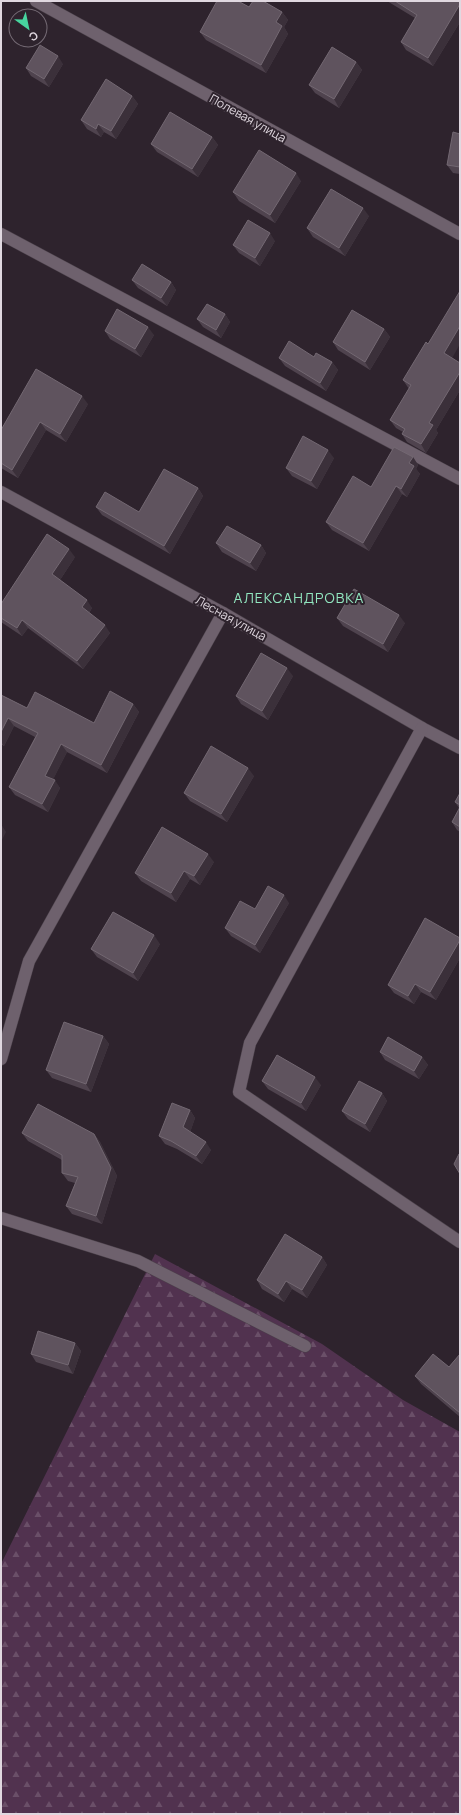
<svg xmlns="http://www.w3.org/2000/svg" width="461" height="1815" font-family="Manrope,sans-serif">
<defs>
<pattern id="forest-firs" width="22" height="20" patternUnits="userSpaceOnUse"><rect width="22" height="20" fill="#51324f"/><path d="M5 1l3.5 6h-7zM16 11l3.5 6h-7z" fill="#6a4f68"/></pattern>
</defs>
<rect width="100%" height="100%" fill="#2e232d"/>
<!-- forest -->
<polygon fill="url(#forest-firs)" points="155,1254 322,1344 403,1400 460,1432 460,1814 1,1814 1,1564"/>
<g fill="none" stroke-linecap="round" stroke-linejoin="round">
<!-- lane casing -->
<g stroke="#4b414a" stroke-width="13">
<polyline id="lane" points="1,1218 138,1261 305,1346"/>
</g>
<!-- street casing -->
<g stroke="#4b414a" stroke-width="13">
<g id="street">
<polyline points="36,1 460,234"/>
<polyline points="1,234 460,479"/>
<polyline points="1,492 223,613 422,728 460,748"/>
<polyline points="422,728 250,1043 239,1092 460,1242"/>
<polyline points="1,1059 29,961 223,613"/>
</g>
</g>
<!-- lane -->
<use href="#lane" stroke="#6e616d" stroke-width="12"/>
<!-- street -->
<use href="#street" stroke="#6e616d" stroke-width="12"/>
</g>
<!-- wall -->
<g fill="#4f434e">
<polygon points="387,1 460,1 460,22 433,66 406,50 401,42 415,18"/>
<polygon points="249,7 282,12 288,20 284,27 288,34 266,73 206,40 200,32"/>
<polygon points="356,62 362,70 339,108 315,93 309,85"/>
<polygon points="63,64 49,87 31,76 26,68"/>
<polygon points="132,96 138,104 116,139 104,132 101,137 87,129 81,120"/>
<polygon points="460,134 460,174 453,173 447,165"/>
<polygon points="212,137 218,145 198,177 157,152 151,144"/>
<polygon points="301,181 275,223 239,201 233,192"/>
<polygon points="369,216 345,256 313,237 307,228"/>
<polygon points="275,241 260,266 239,253 233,245"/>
<polygon points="132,280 171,282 176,290 167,306 138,288"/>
<polygon points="225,314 230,322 221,338 203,327 197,319"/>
<polygon points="384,329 390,337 370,370 338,350 333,342"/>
<polygon points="105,331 154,335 141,357 110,339"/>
<polygon points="314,357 332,362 338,370 326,391 285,366 279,358"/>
<polygon points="452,358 460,363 460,390 436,430 438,433 426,453 407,442 402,434 403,432 396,428 390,420 409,389 403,380"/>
<polygon points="88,404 66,442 46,430 18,478 1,468 1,430"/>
<polygon points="413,457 418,465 416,469 420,474 407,497 402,494 369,551 332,530 326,522 371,487"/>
<polygon points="334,458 317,489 292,476 286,468"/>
<polygon points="198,488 203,496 170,554 102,515 96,507 139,512"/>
<polygon points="216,543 261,545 266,553 256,571 222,552"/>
<polygon points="75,557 60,580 92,608 89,613 110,633 83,669 28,628 22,636 1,622 1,604"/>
<polygon points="337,618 405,623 388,652 343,626"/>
<polygon points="293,676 268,720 241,704 236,696"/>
<polygon points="1,695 27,708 94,723 133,704 139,712 107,773 67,752 53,779 60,788 48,812 15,795 9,787 35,737 14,726 4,746 1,744"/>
<polygon points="254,776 227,822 190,801 184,793"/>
<polygon points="460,793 460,832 457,830 452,822 459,808 455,802"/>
<polygon points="214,862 200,885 190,879 176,902 141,881 135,873"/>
<polygon points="289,903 260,953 231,936 225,928 255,909"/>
<polygon points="460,938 460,958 436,1000 421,992 414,1004 394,993 388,985"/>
<polygon points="160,944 138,981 97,957 91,949"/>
<polygon points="103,1036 109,1044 91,1092 52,1078 46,1070"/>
<polygon points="380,1052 422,1057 428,1065 419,1079 385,1060"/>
<polygon points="262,1081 321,1085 306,1111 268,1089"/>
<polygon points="382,1093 387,1101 370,1132 348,1119 342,1111"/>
<polygon points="190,1110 195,1118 190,1132 211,1150 202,1164 177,1149 165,1144 159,1136"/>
<polygon points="22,1133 94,1134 100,1142 117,1176 102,1224 72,1214 66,1206 75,1183 68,1181 62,1173 62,1160 28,1141"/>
<polygon points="322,1257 327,1265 307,1298 292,1289 284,1302 262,1289 257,1280"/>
<polygon points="75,1343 81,1351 73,1374 36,1362 31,1354"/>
<polygon points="460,1354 460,1417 421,1384 415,1376 449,1367"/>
</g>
<!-- shaded-wall -->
<g fill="#3b303a">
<polygon points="460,4 460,22 433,66 428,58"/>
<polygon points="282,12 288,20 284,27 288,34 266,73 261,65 276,22"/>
<polygon points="58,56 63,64 49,87 44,79"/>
<polygon points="356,62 362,70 339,108 334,99"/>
<polygon points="132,96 138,104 116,139 111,131"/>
<polygon points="98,124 104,132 101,137 96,129"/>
<polygon points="212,137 218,145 198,177 192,169"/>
<polygon points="296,173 301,181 275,223 270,215"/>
<polygon points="363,208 369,216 345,256 339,248"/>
<polygon points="270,233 275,241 260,266 255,258"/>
<polygon points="171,282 176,290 167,306 161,298"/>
<polygon points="225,314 230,322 221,338 216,330"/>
<polygon points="460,326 460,344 450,362 444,353"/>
<polygon points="148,327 154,335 141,357 135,349"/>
<polygon points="384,329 390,337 370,370 365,362"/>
<polygon points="332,362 338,370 326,391 320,383"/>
<polygon points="460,372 460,390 436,430 438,433 426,453 421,444 429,423"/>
<polygon points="82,396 88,404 66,442 60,434"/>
<polygon points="40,422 46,430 18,478 12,470"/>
<polygon points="328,450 334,458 317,489 311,481"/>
<polygon points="413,457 418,465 416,469 420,474 407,497 401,489 409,463"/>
<polygon points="396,486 402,494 369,551 363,543"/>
<polygon points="198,488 203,496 170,554 164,546"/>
<polygon points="261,545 266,553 256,571 250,563"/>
<polygon points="69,549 75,557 58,583 52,574"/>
<polygon points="87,600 92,608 87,615 82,607"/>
<polygon points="399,615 405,623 388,652 383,644"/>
<polygon points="22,620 28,628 22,636 17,628"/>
<polygon points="105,625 110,633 83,669 77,661"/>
<polygon points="287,668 293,676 268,720 262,711"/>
<polygon points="133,704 139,712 107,773 101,765"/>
<polygon points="8,718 14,726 4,746 1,742 1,732"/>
<polygon points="61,744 67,752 51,784 45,776"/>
<polygon points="248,768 254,776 227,822 221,814"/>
<polygon points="55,780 60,788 48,812 42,804"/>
<polygon points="1,824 6,832 1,842"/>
<polygon points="208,854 214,862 200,885 194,876"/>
<polygon points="184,871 190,879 176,902 171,893"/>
<polygon points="284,895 289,903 260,953 255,945"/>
<polygon points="154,935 160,944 138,981 133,973"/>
<polygon points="460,940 460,958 436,1000 430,992"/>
<polygon points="415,984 421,992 414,1004 408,996"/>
<polygon points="103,1036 109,1044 91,1092 86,1084"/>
<polygon points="422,1057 428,1065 419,1079 414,1071"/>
<polygon points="315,1077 321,1085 306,1111 301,1103"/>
<polygon points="382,1093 387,1101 370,1132 365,1124"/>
<polygon points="190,1110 195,1118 189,1136 183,1127"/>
<polygon points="94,1134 100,1142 117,1176 102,1224 96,1216"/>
<polygon points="206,1142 211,1150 202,1164 196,1156"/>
<polygon points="322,1257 327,1265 307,1298 302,1290"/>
<polygon points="286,1281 292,1289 284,1302 278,1294"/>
<polygon points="75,1343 81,1351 73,1374 68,1365"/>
</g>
<!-- building -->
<g fill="#5f535e" stroke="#736872">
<polygon points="217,1 238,1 249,7 253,1 263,1 282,12 276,22 282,26 261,65 200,32"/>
<polygon points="395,1 460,1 460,4 428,58 401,42 417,15"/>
<polygon points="40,45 58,56 44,79 26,68"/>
<polygon points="332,47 356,62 334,99 309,85"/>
<polygon points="106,79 132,96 111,131 98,124 96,129 81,120"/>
<polygon points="170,112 212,137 192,169 151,144"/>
<polygon points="453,132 460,134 460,167 447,165"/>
<polygon points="259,150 296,173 270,215 233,192"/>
<polygon points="331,189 363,208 339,248 307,228"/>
<polygon points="248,220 270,233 255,258 233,245"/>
<polygon points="142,264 171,282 161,298 132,280"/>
<polygon points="460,291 460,326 444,353 460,363 460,372 429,423 433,425 421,444 402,434 405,429 390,420 411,385 403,380 426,342 428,344"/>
<polygon points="207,304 225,314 216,330 197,319"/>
<polygon points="117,309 148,327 135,349 105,331"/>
<polygon points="352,310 384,329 365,362 333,342"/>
<polygon points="289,341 314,357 316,353 332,362 320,383 279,358"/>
<polygon points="36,369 82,396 60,434 40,422 12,470 1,463 1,430"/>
<polygon points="303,436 328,450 311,481 286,468"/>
<polygon points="394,447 413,457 409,463 414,466 401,489 396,486 363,543 326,522 353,476 371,487"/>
<polygon points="164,469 198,488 164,546 96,507 105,492 139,512"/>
<polygon points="227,526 261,545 250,563 216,543"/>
<polygon points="47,534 69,549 52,574 87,600 82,607 105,625 77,661 22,620 17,628 1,618 1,604"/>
<polygon points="354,589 399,615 383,644 337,618"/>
<polygon points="261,653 287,668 262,711 236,696"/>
<polygon points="110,691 133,704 101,765 61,744 45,776 55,780 42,804 9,787 38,733 8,718 1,732 1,695 27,708 35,692 94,723"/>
<polygon points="211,746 248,768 221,814 184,793"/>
<polygon points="460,793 460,805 455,802"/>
<polygon points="460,807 460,827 452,822"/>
<polygon points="162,827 208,854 194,876 184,871 171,893 135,873"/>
<polygon points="268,886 284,895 255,945 225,928 240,901 255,909"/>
<polygon points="113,912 154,935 133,973 91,949"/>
<polygon points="425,918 460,938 460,940 430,992 415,984 408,996 388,985"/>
<polygon points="64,1022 103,1036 86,1084 46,1070"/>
<polygon points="388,1037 422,1057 414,1071 380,1052"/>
<polygon points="277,1055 315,1077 301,1103 262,1081"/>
<polygon points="359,1081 382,1093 365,1124 342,1111"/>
<polygon points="172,1103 190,1110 183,1127 206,1142 196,1156 171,1141 159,1136"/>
<polygon points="38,1104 94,1134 111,1168 96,1216 66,1206 78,1177 62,1173 62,1155 22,1133"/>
<polygon points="460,1153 460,1174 454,1164 459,1154"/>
<polygon points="285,1234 322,1257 302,1290 286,1281 278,1294 257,1280"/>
<polygon points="38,1331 75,1343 68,1365 31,1354"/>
<polygon points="433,1354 449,1367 460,1354 460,1413 415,1376"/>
</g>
<g text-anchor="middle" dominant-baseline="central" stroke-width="4" stroke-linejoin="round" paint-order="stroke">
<!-- street labels -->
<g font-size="12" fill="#e0d8e0" stroke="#2e232d">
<text transform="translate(248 118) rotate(29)">Полевая улица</text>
<text transform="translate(231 618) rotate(29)">Лесная улица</text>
</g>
<!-- quarter labels -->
<g font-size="14" letter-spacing="1" fill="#92e7c0" stroke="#2e232d">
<text x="299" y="597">АЛЕКСАНДРОВКА</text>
</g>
</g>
<!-- border -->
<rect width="461" height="1815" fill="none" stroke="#e0d8e0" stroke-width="4"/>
<!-- north arrow -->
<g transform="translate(28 28) rotate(147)"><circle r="19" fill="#2e232d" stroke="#756b75"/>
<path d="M0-3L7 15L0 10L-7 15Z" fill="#47d49e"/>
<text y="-6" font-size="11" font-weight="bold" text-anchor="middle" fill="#e0d8e0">С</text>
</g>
</svg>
